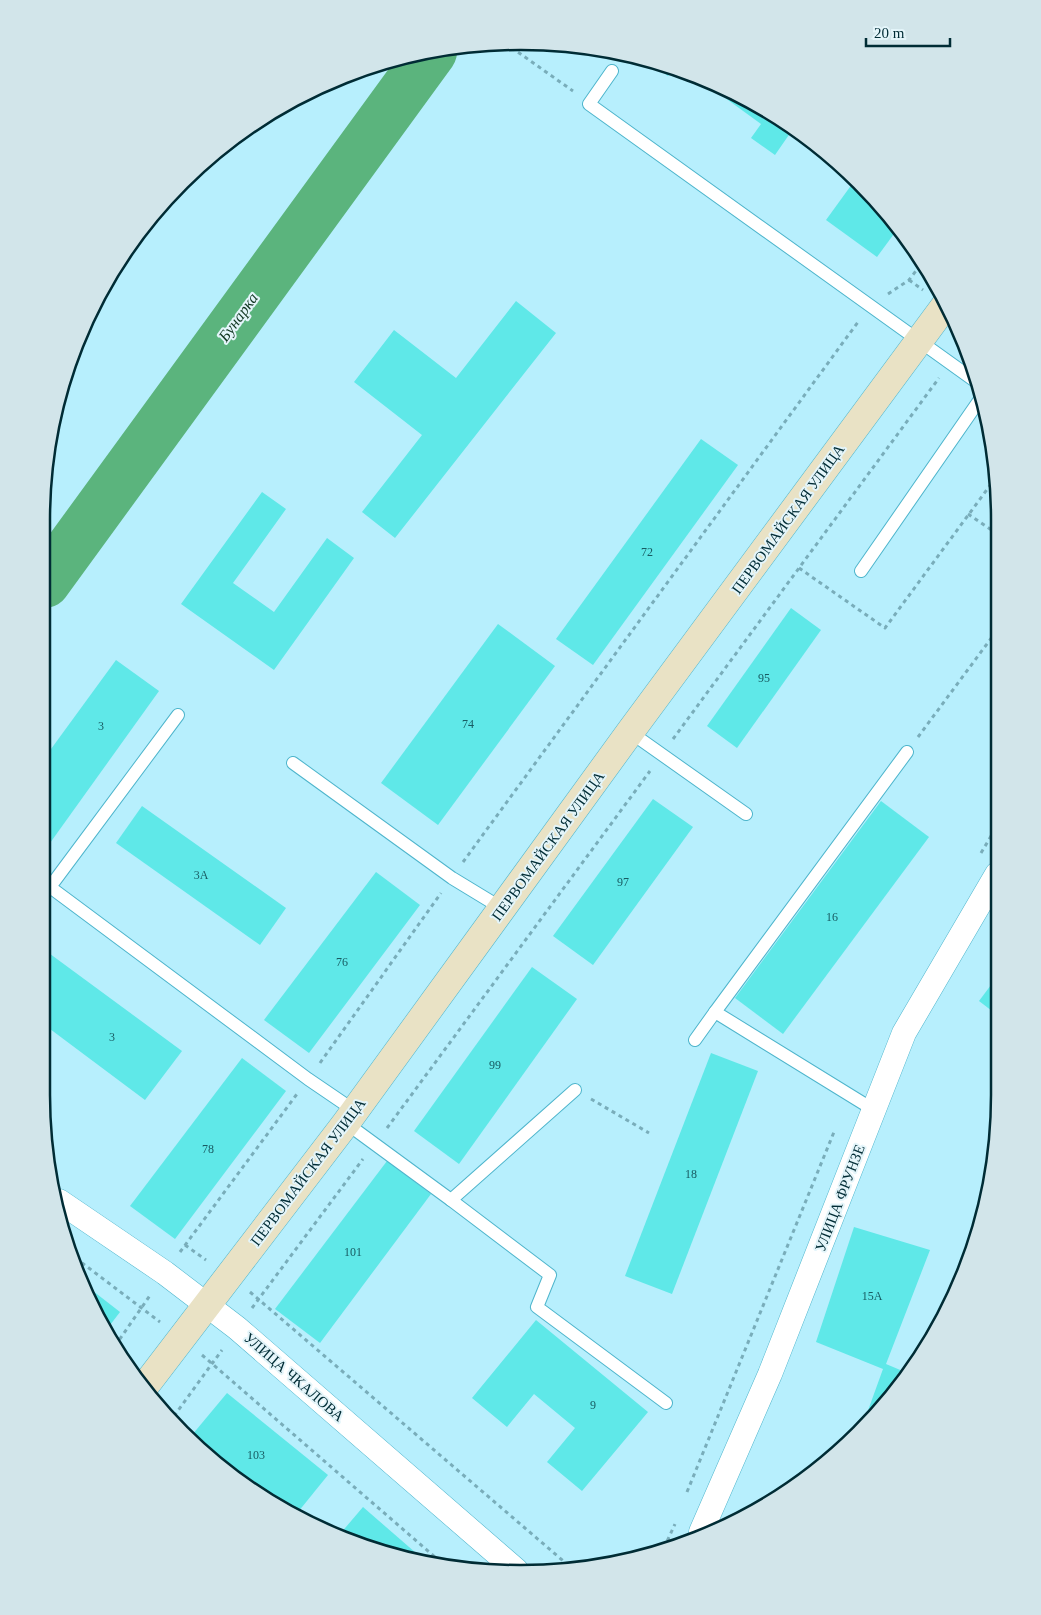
<svg xmlns="http://www.w3.org/2000/svg" width="1041" height="1615" font-family="'Times New Roman',serif">
<rect width="100%" height="100%" fill="#b7effd"/>
<g fill="none" stroke-linecap="round" stroke-linejoin="round">
<!-- river -->
<polyline stroke="#5bb47d" stroke-width="50" points="45,583 432,52"/>
</g>
<!-- building -->
<g fill="#5fe8e8">
<polygon points="646,60 674,67 675,67 668,76"/>
<polygon points="695,76 760,105 793,129 775,155 751,138 761,124"/>
<polygon points="855,180 899,227 877,257 826,220"/>
<polygon points="516,301 556,333 395,538 362,512 422,435 354,382 394,330 456,378"/>
<polygon points="701,439 738,465 593,665 556,639"/>
<polygon points="262,492 286,509 233,583 274,612 327,538 354,558 274,670 181,604"/>
<polygon points="791,608 821,630 737,748 707,726"/>
<polygon points="498,624 555,666 438,825 381,783"/>
<polygon points="116,660 159,691 45,850 43,848 43,760"/>
<polygon points="653,799 693,827 593,965 553,936"/>
<polygon points="881,801 929,837 783,1034 735,998"/>
<polygon points="142,806 286,908 260,945 116,843"/>
<polygon points="376,872 420,905 309,1053 264,1020"/>
<polygon points="42,948 182,1051 145,1100 42,1023"/>
<polygon points="532,967 577,999 459,1164 414,1131"/>
<polygon points="997,977 996,1014 979,1001"/>
<polygon points="711,1053 758,1071 672,1294 625,1276"/>
<polygon points="242,1058 286,1091 175,1239 130,1206"/>
<polygon points="387,1161 431,1194 320,1343 275,1309"/>
<polygon points="854,1227 930,1250 886,1364 905,1372 881,1410 862,1427 883,1369 816,1342"/>
<polygon points="84,1284 120,1312 107,1329"/>
<polygon points="536,1320 648,1412 582,1491 547,1462 575,1428 534,1394 507,1427 472,1398"/>
<polygon points="227,1393 328,1475 298,1512 229,1475 192,1435"/>
<polygon points="363,1507 424,1560 366,1548 340,1534"/>
</g>
<g fill="none" stroke-linecap="round" stroke-linejoin="round">
<!-- service casing -->
<g stroke="#4eb5cc" stroke-width="14">
<g id="service">
<polyline points="612,71 589,104 978,383"/>
<polyline points="861,571 983,395"/>
<polyline points="178,715 50,887 308,1079 355,1111"/>
<polyline points="630,732 746,814"/>
<polyline points="293,763 452,878 503,909"/>
<polyline points="695,1040 715,1012"/>
<polyline points="874,1110 715,1012 907,752"/>
<polyline points="346,1123 451,1200 575,1090"/>
<polyline points="451,1200 550,1275 537,1307 666,1403"/>
</g>
</g>
<!-- minor casing -->
<g stroke="#4eb5cc" stroke-width="25">
<g id="minor">
<polyline points="59,1201 165,1273 237,1328 516,1570"/>
<polyline points="701,1532 770,1374 904,1033 997,874"/>
</g>
</g>
<!-- secondary casing -->
<g stroke="#4eb5cc" stroke-width="29">
<polyline id="secondary" points="145,1386 346,1123 630,732 947,303"/>
</g>
<!-- path -->
<g stroke="#79adba" stroke-width="3" stroke-dasharray="4 4" stroke-linecap="butt">
<polyline points="505,43 573,91"/>
<polyline points="909,280 923,290"/>
<polyline points="888,294 909,280 922,263"/>
<polyline points="968,514 999,535"/>
<polyline points="799,568 885,628 997,476"/>
<polyline points="918,737 998,629"/>
<polyline points="673,739 939,378"/>
<polyline points="981,853 997,826"/>
<polyline points="463,862 858,322"/>
<polyline points="320,1063 441,893"/>
<polyline points="591,1099 649,1133"/>
<polyline points="387,1128 650,771"/>
<polyline points="185,1245 206,1260"/>
<polyline points="180,1252 297,1094"/>
<polyline points="69,1253 160,1322"/>
<polyline points="250,1292 568,1565"/>
<polyline points="252,1308 363,1159"/>
<polyline points="115,1346 151,1294"/>
<polyline points="202,1355 443,1564"/>
<polyline points="174,1416 222,1350"/>
<polyline points="687,1492 834,1132"/>
<polyline points="664,1548 675,1524"/>
</g>
<!-- service -->
<use href="#service" stroke="#fff" stroke-width="12"/>
<!-- minor -->
<use href="#minor" stroke="#fff" stroke-width="24"/>
<!-- secondary -->
<use href="#secondary" stroke="#e9e2c5" stroke-width="28"/>
</g>
<g text-anchor="middle" dominant-baseline="central" stroke-width="4" stroke-linejoin="round" paint-order="stroke">
<!-- number labels -->
<g font-size="12" fill="#185b62">
<text x="647" y="552">72</text>
<text x="764" y="678">95</text>
<text x="468" y="724">74</text>
<text x="101" y="726">3</text>
<text x="201" y="875">3А</text>
<text x="623" y="882">97</text>
<text x="832" y="917">16</text>
<text x="342" y="962">76</text>
<text x="112" y="1037">3</text>
<text x="495" y="1065">99</text>
<text x="208" y="1149">78</text>
<text x="691" y="1174">18</text>
<text x="353" y="1252">101</text>
<text x="872" y="1296">15А</text>
<text x="593" y="1405">9</text>
<text x="256" y="1455">103</text>
</g>
<!-- street labels -->
<g font-size="15" fill="#002c35" stroke="#e4f5fa">
<text transform="translate(788 519) rotate(-54)">ПЕРВОМАЙСКАЯ УЛИЦА</text>
<text transform="translate(548 846) rotate(-54)">ПЕРВОМАЙСКАЯ УЛИЦА</text>
<text transform="translate(308 1172) rotate(-53)">ПЕРВОМАЙСКАЯ УЛИЦА</text>
<text transform="translate(840 1198) rotate(-69)">УЛИЦА ФРУНЗЕ</text>
<text transform="translate(294 1377) rotate(41)">УЛИЦА ЧКАЛОВА</text>
</g>
<!-- water labels -->
<g font-size="16" font-style="italic" fill="#103620" stroke="#e4f5fa">
<text transform="translate(238 317) rotate(-54)">Бунарка</text>
</g>
</g>
<!-- crop -->
<path d="M0 0H1041V1615H0ZM520 50H521A470 470 0 0 1 991 520V1095A470 470 0 0 1 521 1565H520A470 470 0 0 1 50 1095V520A470 470 0 0 1 520 50Z" fill="#d2e5ea" fill-rule="evenodd"/>
<path fill="none" stroke="#002c35" stroke-width="2.5" d="M520 50H521A470 470 0 0 1 991 520V1095A470 470 0 0 1 521 1565H520A470 470 0 0 1 50 1095V520A470 470 0 0 1 520 50Z"/>
<!-- scale -->
<path d="M866 38v8h84v-8" fill="none" stroke="#002c35" stroke-width="2.5"/>
<text x="874" y="38" font-size="15" fill="#002c35" stroke="#e4f5fa" stroke-width="4" paint-order="stroke">20 m</text>
</svg>
